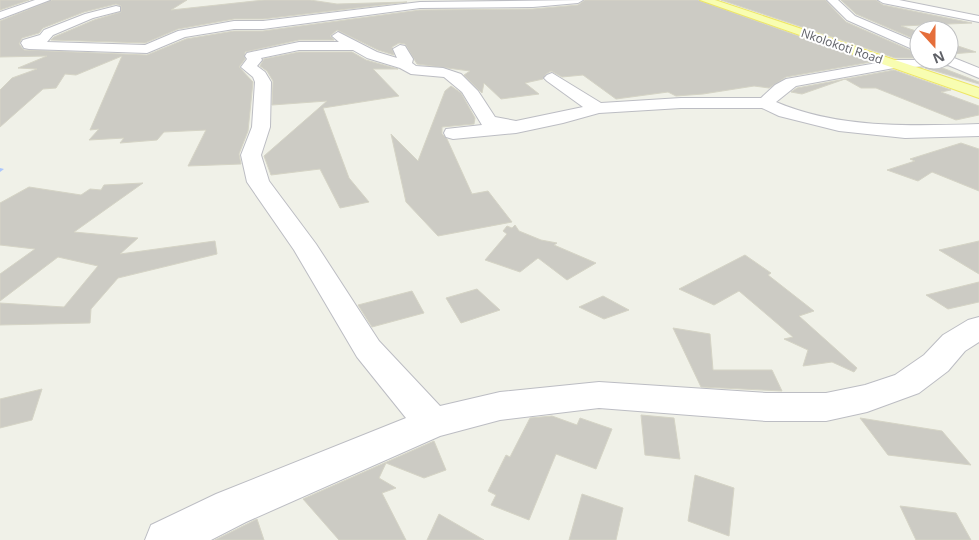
<svg xmlns="http://www.w3.org/2000/svg" width="979" height="540" font-family="'Open Sans',sans-serif">
<rect width="100%" height="100%" fill="#f0f1e8"/>
<g fill="none" stroke-linecap="round" stroke-linejoin="round">
<!-- stream -->
<polygon fill="#acc7fc" fill-rule="evenodd" points="0,168 4,169 0,172"/>
</g>
<!-- building -->
<g fill="#cccbc4" stroke="#d5d4c6">
<polygon points="0,0 29,0 0,10"/>
<polygon points="52,0 187,0 171,10 264,0 310,0 337,4 407,2 263,19 234,19 178,29 145,43 51,40 54,37 94,20 121,12 121,6 116,4 84,12 43,28 39,33 22,38 19,44 24,50 147,55 186,39 234,31 263,31 420,10 533,9 578,5 585,0 698,0 871,62 786,77 769,88 754,86 703,94 676,96 668,92 616,99 583,75 562,77 551,71 546,74 543,79 525,83 539,94 501,99 484,83 482,93 464,75 470,71 417,64 405,44 399,43 392,47 394,55 378,50 337,30 330,36 334,40 299,40 245,52 245,59 239,67 253,82 248,131 239,154 241,164 188,166 206,130 164,132 157,140 120,143 124,138 89,140 99,129 90,130 122,56 76,75 65,74 56,88 43,89 0,127 0,90 12,78 37,69 18,68 47,56 0,57 0,21"/>
<polygon points="721,0 825,0 846,22 919,54 919,58 895,58"/>
<polygon points="841,0 876,0 883,5 972,23 901,26 919,32 919,41 856,14"/>
<polygon points="949,43 976,52 951,54 956,57 949,54"/>
<polygon points="299,52 352,52 366,60 398,69 373,69 399,96 323,108 349,178 369,202 340,208 320,169 271,175 264,156 327,101 272,105 273,81 267,71 260,66 264,59"/>
<polygon points="940,67 979,82 979,84 925,68"/>
<polygon points="894,70 951,90 941,92 979,106 979,115 956,120 876,88 861,88 845,79 802,94 791,92 797,88"/>
<polygon points="451,86 461,93 475,118 474,124 442,127 442,134 447,139 472,194 488,191 512,222 438,236 406,202 391,134 418,161 445,91"/>
<polygon points="961,143 979,149 979,191 932,172 918,181 887,170 915,161 910,159"/>
<polygon points="143,183 74,232 138,238 120,254 215,241 217,254 118,278 91,309 90,323 0,325 0,303 64,307 98,266 58,257 0,301 0,274 35,249 0,245 0,203 29,187 81,195 90,189 101,190 104,185"/>
<polygon points="515,225 519,231 541,240 557,243 554,245 596,263 567,280 538,258 520,272 485,260 507,234 503,231 507,226 512,228"/>
<polygon points="979,241 979,274 939,250"/>
<polygon points="745,255 771,273 768,275 814,311 799,316 857,368 854,372 832,362 803,366 808,350 784,339 793,337 739,291 714,305 679,289"/>
<polygon points="979,282 979,302 948,309 926,295"/>
<polygon points="477,289 500,310 461,323 446,298"/>
<polygon points="412,291 424,313 372,327 358,305"/>
<polygon points="603,296 629,310 604,319 579,307"/>
<polygon points="673,328 710,334 713,370 772,370 782,391 701,387"/>
<polygon points="42,389 32,420 0,428 0,399"/>
<polygon points="641,415 674,418 680,459 645,455"/>
<polygon points="552,416 577,425 580,418 612,429 596,469 556,454 529,520 491,505 496,495 488,491 506,455 510,457 530,418"/>
<polygon points="860,418 942,431 971,465 888,455"/>
<polygon points="434,441 446,470 424,478 386,463 379,478 396,488 382,493 406,540 339,540 303,499"/>
<polygon points="695,475 734,488 729,536 688,521"/>
<polygon points="582,494 623,508 616,540 569,540"/>
<polygon points="900,506 956,513 971,540 916,540"/>
<polygon points="439,514 484,540 427,540"/>
<polygon points="257,519 264,540 215,540"/>
</g>
<g fill="none" stroke-linecap="round" stroke-linejoin="round">
<!-- minor casing -->
<g stroke="#bcbdc3" stroke-width="2">
<g id="minor">
<polygon points="35,0 50,0 0,19 0,12"/>
<polygon points="583,0 578,3 533,7 420,8 263,29 234,29 185,37 147,53 29,49 24,48 21,43 23,40 40,35 44,30 85,14 116,6 120,7 120,11 93,18 53,35 47,42 145,45 178,31 234,21 263,21 420,2"/>
<polygon points="827,0 838,0 855,16 919,43 919,52 847,20"/>
<polygon points="878,0 899,0 979,16 979,22 883,3"/>
<path d="M338,32L377,52L397,58L393,49L400,45L405,46L413,59L412,63L416,66L443,68L461,74L478,91L495,117L516,121L583,107L547,81L544,78L547,75L552,73L601,103L681,98H761L775,85L786,79L894,60H949V56L979,68V78L948,65L894,68L796,86L776,102C839,129 912,126 979,124V136L905,138L839,131L779,116L762,108H681L599,113L563,123L516,133L453,139L446,137L444,133L446,129L482,125L462,92L444,77L411,74L400,68L367,58L353,50H299L261,58L262,60L257,66L265,72L271,82L270,127L261,155L269,181L316,244L379,341L440,406L500,392L599,382L766,393H826L865,385L895,375L924,355L943,335L968,320L979,317V342L965,351L948,371L919,393L867,412L826,421H766L599,408L500,420L440,436L246,522L211,540H145L151,525L216,494L406,418L357,357L294,250L247,182L241,155L252,127L255,82L253,77L241,67L247,59L245,56L247,53L299,42H339L332,36Z"/>
</g>
</g>
<!-- major casing -->
<g stroke="#eee664" stroke-width="2">
<polygon id="major" points="700,0 715,0 979,88 979,98"/>
</g>
<!-- minor -->
<use href="#minor" fill="#fff" fill-rule="evenodd"/>
<!-- major -->
<use href="#major" fill="#f8fdb1" fill-rule="evenodd"/>
</g>
<g text-anchor="middle" dominant-baseline="central" stroke-width="4" stroke-linejoin="round" paint-order="stroke">
<!-- far-street labels -->
<g font-size="12" fill="#5f6167" stroke="#fff">
<text transform="translate(842 46) rotate(19)">Nkolokoti Road</text>
</g>
</g>
<!-- north arrow -->
<g transform="translate(934 45) rotate(159)"><circle r="24" fill="#ffffff" stroke="#bfc0c2"/>
<path d="M0-4L9 19L0 12L-9 19Z" fill="#e56e3a"/>
<text y="-8" font-size="14" font-weight="bold" text-anchor="middle" fill="#5f6167">N</text>
</g>
</svg>
